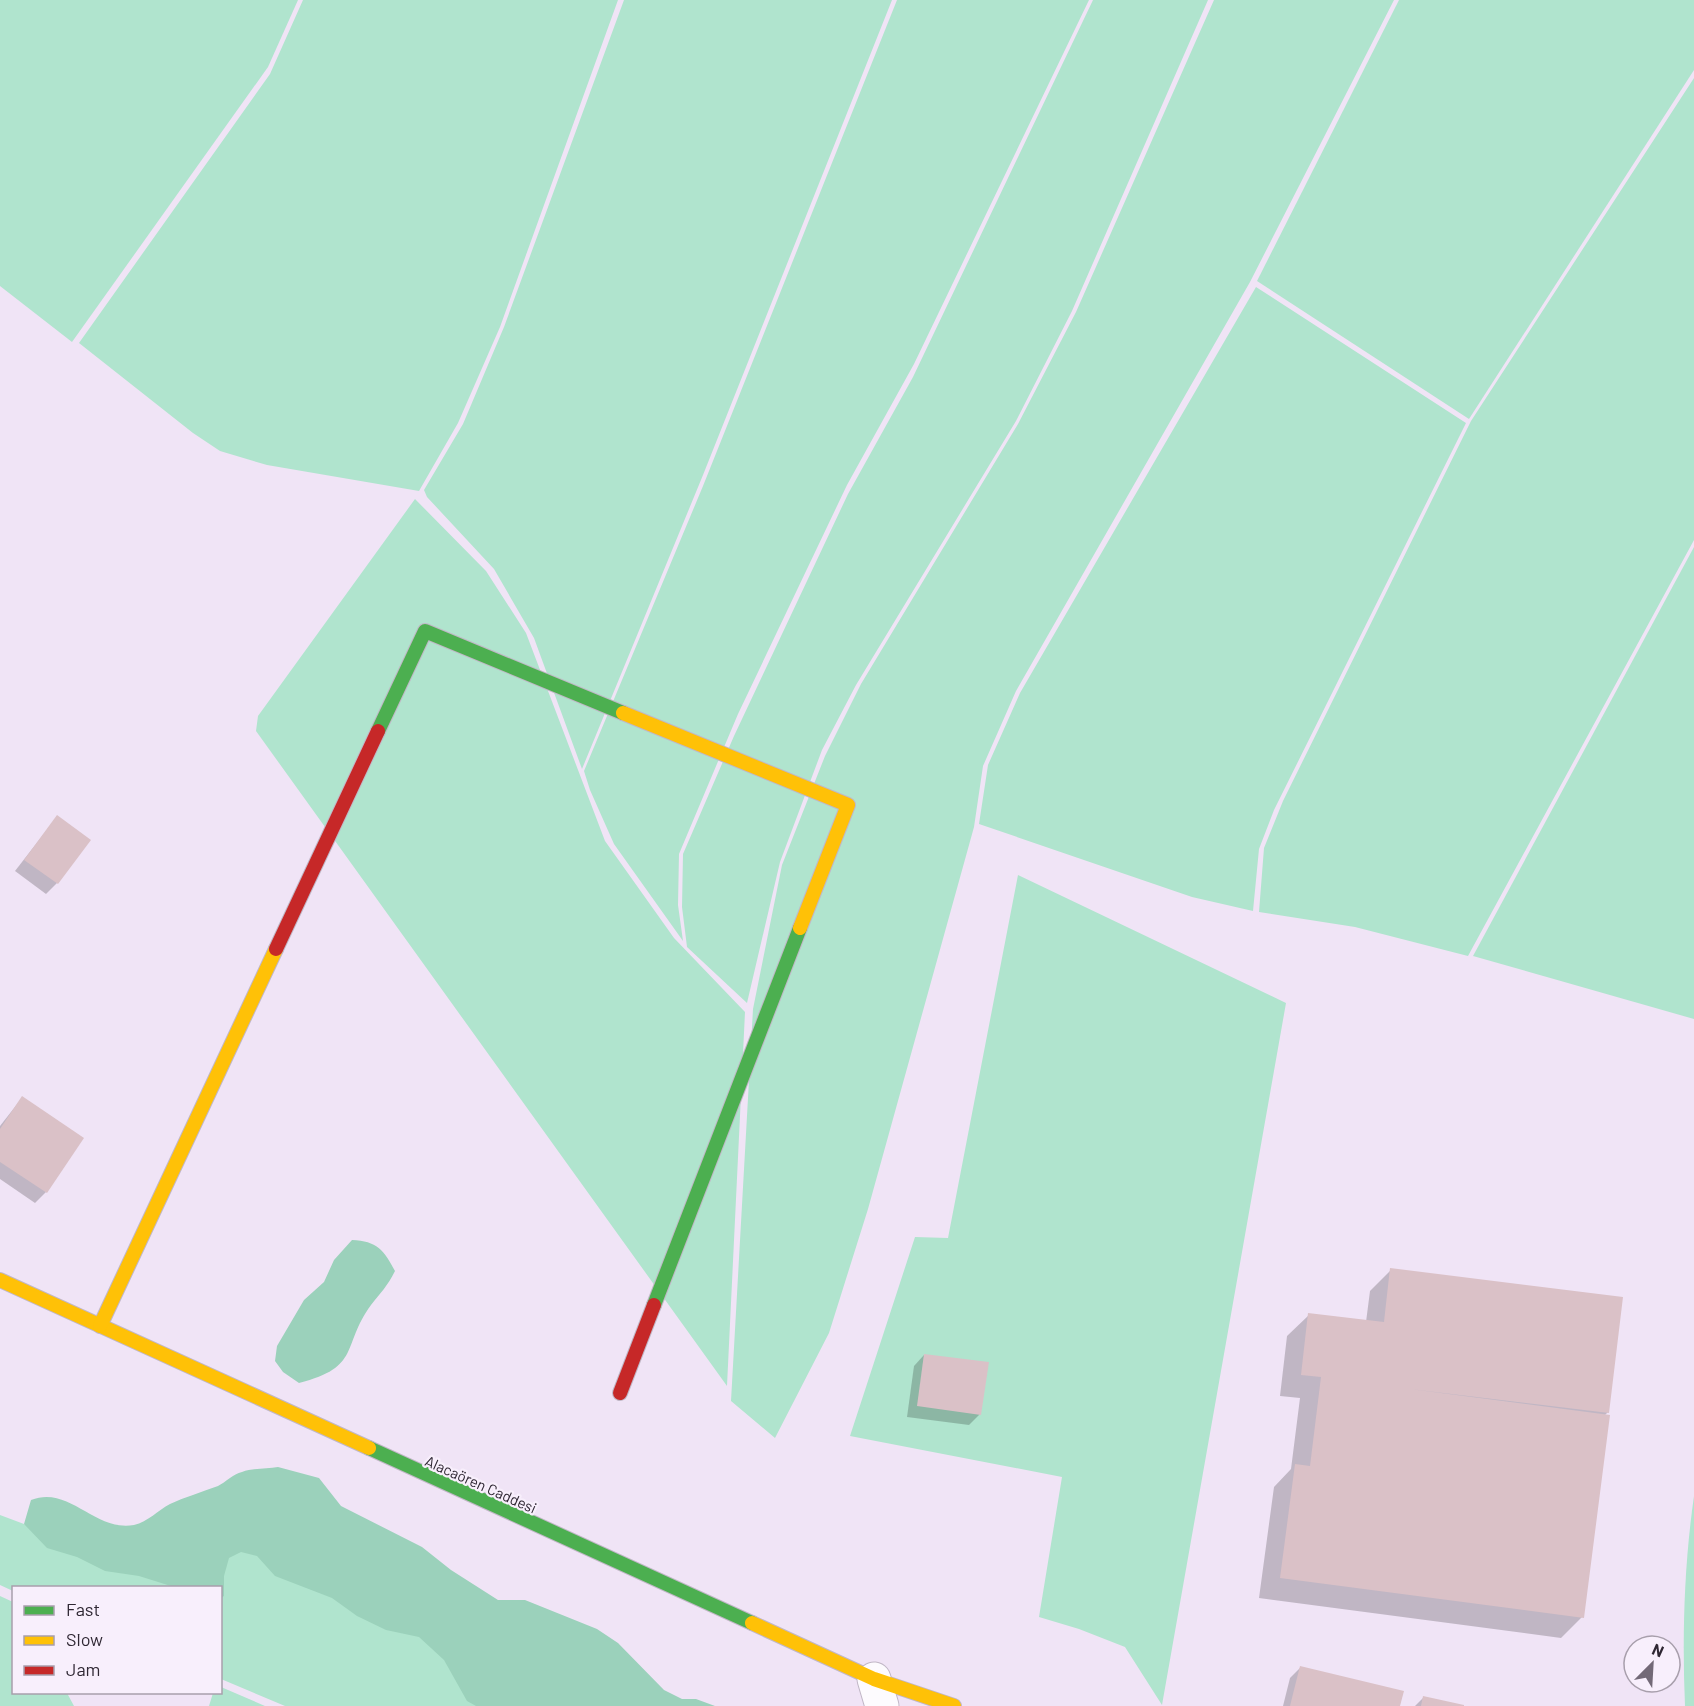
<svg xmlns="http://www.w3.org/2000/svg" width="1694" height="1706" font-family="Barlow,sans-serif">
<rect width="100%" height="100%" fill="#f0e4f6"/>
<!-- green -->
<g fill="#b0e4ce">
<polygon points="0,0 298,0 268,67 72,342 0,286"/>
<polygon points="303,0 618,0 500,327 458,423 419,491 267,465 220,451 193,433 79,343 270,74"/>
<polygon points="624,0 892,0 703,475 582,769 534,638 494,569 427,497 424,490 463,424 504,327"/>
<polygon points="897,0 1089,0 914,364 847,485 738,714 679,854 678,905 683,941 614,844 590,790 584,771 703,486"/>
<polygon points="1093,0 1208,0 1072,311 1016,421 856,685 822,750 780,862 747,1003 687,947 682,907 683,854 734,736 848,494 913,377"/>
<polygon points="1214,0 1394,0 1250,282 1016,691 983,766 974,827 868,1209 829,1333 775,1438 731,1401 753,1009 782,865 825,756 861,684 1018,424 1076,312"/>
<polygon points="1399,0 1694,0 1694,70 1469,419 1257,281"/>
<polygon points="1694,78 1694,540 1468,956 1355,927 1259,912 1264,848 1283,801 1471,421"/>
<polygon points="1256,287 1466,423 1274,810 1259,849 1253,911 1192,897 979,824 988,765 1020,693"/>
<polygon points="415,499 486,571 526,633 605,841 674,938 745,1012 727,1386 256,731 258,716"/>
<polygon points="1694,547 1694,1019 1473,956"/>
<polygon points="1018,875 1286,1003 1162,1705 1125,1647 1079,1629 1039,1617 1062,1477 850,1436 915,1237 948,1238"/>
<path d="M1694,1496V1706H1685C1682,1637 1684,1565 1694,1496Z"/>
<polygon points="0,1515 40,1530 237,1529 619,1706 285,1706 221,1679 220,1588 14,1588 13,1591 0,1585"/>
<polygon points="0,1596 13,1602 14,1692 67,1693 74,1706 0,1706"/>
<polygon points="221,1687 265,1706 209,1706 213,1693 220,1692"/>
</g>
<!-- forest -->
<g fill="#9bd1bb">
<path d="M352,1240C377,1241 384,1250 395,1271C387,1287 381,1292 371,1305C341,1346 362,1367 299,1383L283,1372L275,1361L277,1346L304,1300L324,1282L334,1260Z"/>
<path d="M278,1467L319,1478L341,1506L422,1547L451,1570L498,1600H525L597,1629L618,1643L664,1690L682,1699H696L715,1706H476L467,1701L444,1660L419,1637L386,1630L357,1616L332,1598L275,1576L257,1556L241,1552L229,1558L224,1576V1596L221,1598L220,1588L174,1587L139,1576L105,1571L77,1557L47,1548L24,1524L31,1500C70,1485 94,1532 134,1525C148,1522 158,1510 170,1504C185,1497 202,1492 218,1486C226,1482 233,1474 242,1472C253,1468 267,1469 278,1467Z"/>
</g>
<!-- shadow -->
<g fill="#0003">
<polygon points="57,817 57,883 46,894 15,871"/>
<polygon points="22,1098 46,1192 35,1203 0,1179 0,1126"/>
<polygon points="1391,1270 1608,1412 1604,1416 1582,1617 1561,1638 1259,1598 1274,1487 1291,1469 1300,1398 1280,1396 1287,1336 1309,1315 1366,1322 1370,1291"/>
<polygon points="924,1355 980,1414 969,1425 907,1417 914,1366"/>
<polygon points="1301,1667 1399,1706 1283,1706 1290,1678"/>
<polygon points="1423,1698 1462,1706 1415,1706"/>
</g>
<!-- building -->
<g fill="#dac1c7">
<polygon points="57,815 91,840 58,884 24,860"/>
<polygon points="22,1096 84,1138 47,1193 0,1162 0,1129"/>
<polygon points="1390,1268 1623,1297 1609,1413 1410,1389 1610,1415 1584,1618 1280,1578 1295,1464 1310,1466 1321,1377 1301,1375 1308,1313 1384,1322"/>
<polygon points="924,1354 989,1362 981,1415 917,1406"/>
<polygon points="1300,1666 1404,1691 1400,1706 1290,1706"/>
<polygon points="1423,1696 1464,1705 1464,1706 1421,1706"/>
</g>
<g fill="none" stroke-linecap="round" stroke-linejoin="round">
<!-- street casing -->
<g stroke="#c1b7c6" stroke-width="35">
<polyline id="street" points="874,1679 882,1706"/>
</g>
<!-- fast casing -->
<g stroke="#c1b7c6" stroke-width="16">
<g id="fast">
<polyline points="378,731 425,631 623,713"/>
<polyline points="654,1305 800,928"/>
<polyline points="369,1448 752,1623"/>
</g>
</g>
<!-- slow casing -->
<g stroke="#c1b7c6" stroke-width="16">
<g id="slow">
<polyline points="623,713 848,805 800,928"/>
<polyline points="0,1280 369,1448"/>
<polyline points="100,1326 276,949"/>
<polyline points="752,1623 874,1679 954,1706"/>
</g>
</g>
<!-- jam casing -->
<g stroke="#c1b7c6" stroke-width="16">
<g id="jam">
<polyline points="276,949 378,731"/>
<polyline points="620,1393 654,1305"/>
</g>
</g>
<!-- street -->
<use href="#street" stroke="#fdfbfe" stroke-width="33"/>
<!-- fast -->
<use href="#fast" stroke="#4caf50" stroke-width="14"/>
<!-- slow -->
<use href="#slow" stroke="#ffc107" stroke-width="14"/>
<!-- jam -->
<use href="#jam" stroke="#c62828" stroke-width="14"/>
</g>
<g text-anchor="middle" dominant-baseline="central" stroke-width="4.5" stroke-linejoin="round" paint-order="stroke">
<!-- street labels -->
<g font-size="15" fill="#2f2733" stroke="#f8effc">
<text transform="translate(481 1484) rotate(24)">Alacaören Caddesi</text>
</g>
</g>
<!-- legend -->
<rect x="12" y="1586" width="210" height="108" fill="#f8effc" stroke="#a89fac" stroke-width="1.5"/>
<rect x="24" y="1606" width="30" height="9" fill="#4caf50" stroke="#a89fac" stroke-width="1.5"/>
<text x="66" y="1616" font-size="18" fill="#2f2733">Fast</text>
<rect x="24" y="1636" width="30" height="9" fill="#ffc107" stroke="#a89fac" stroke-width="1.5"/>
<text x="66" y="1646" font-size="18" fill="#2f2733">Slow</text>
<rect x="24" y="1666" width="30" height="9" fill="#c62828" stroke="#a89fac" stroke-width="1.5"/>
<text x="66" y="1676" font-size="18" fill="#2f2733">Jam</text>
<!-- north arrow -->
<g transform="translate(1652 1664) rotate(24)"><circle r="28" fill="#f8effc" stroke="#a89fac" stroke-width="1.5"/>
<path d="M0-4.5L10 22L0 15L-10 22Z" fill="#736977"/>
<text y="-9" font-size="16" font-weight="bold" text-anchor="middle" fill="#2f2733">N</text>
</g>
</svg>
